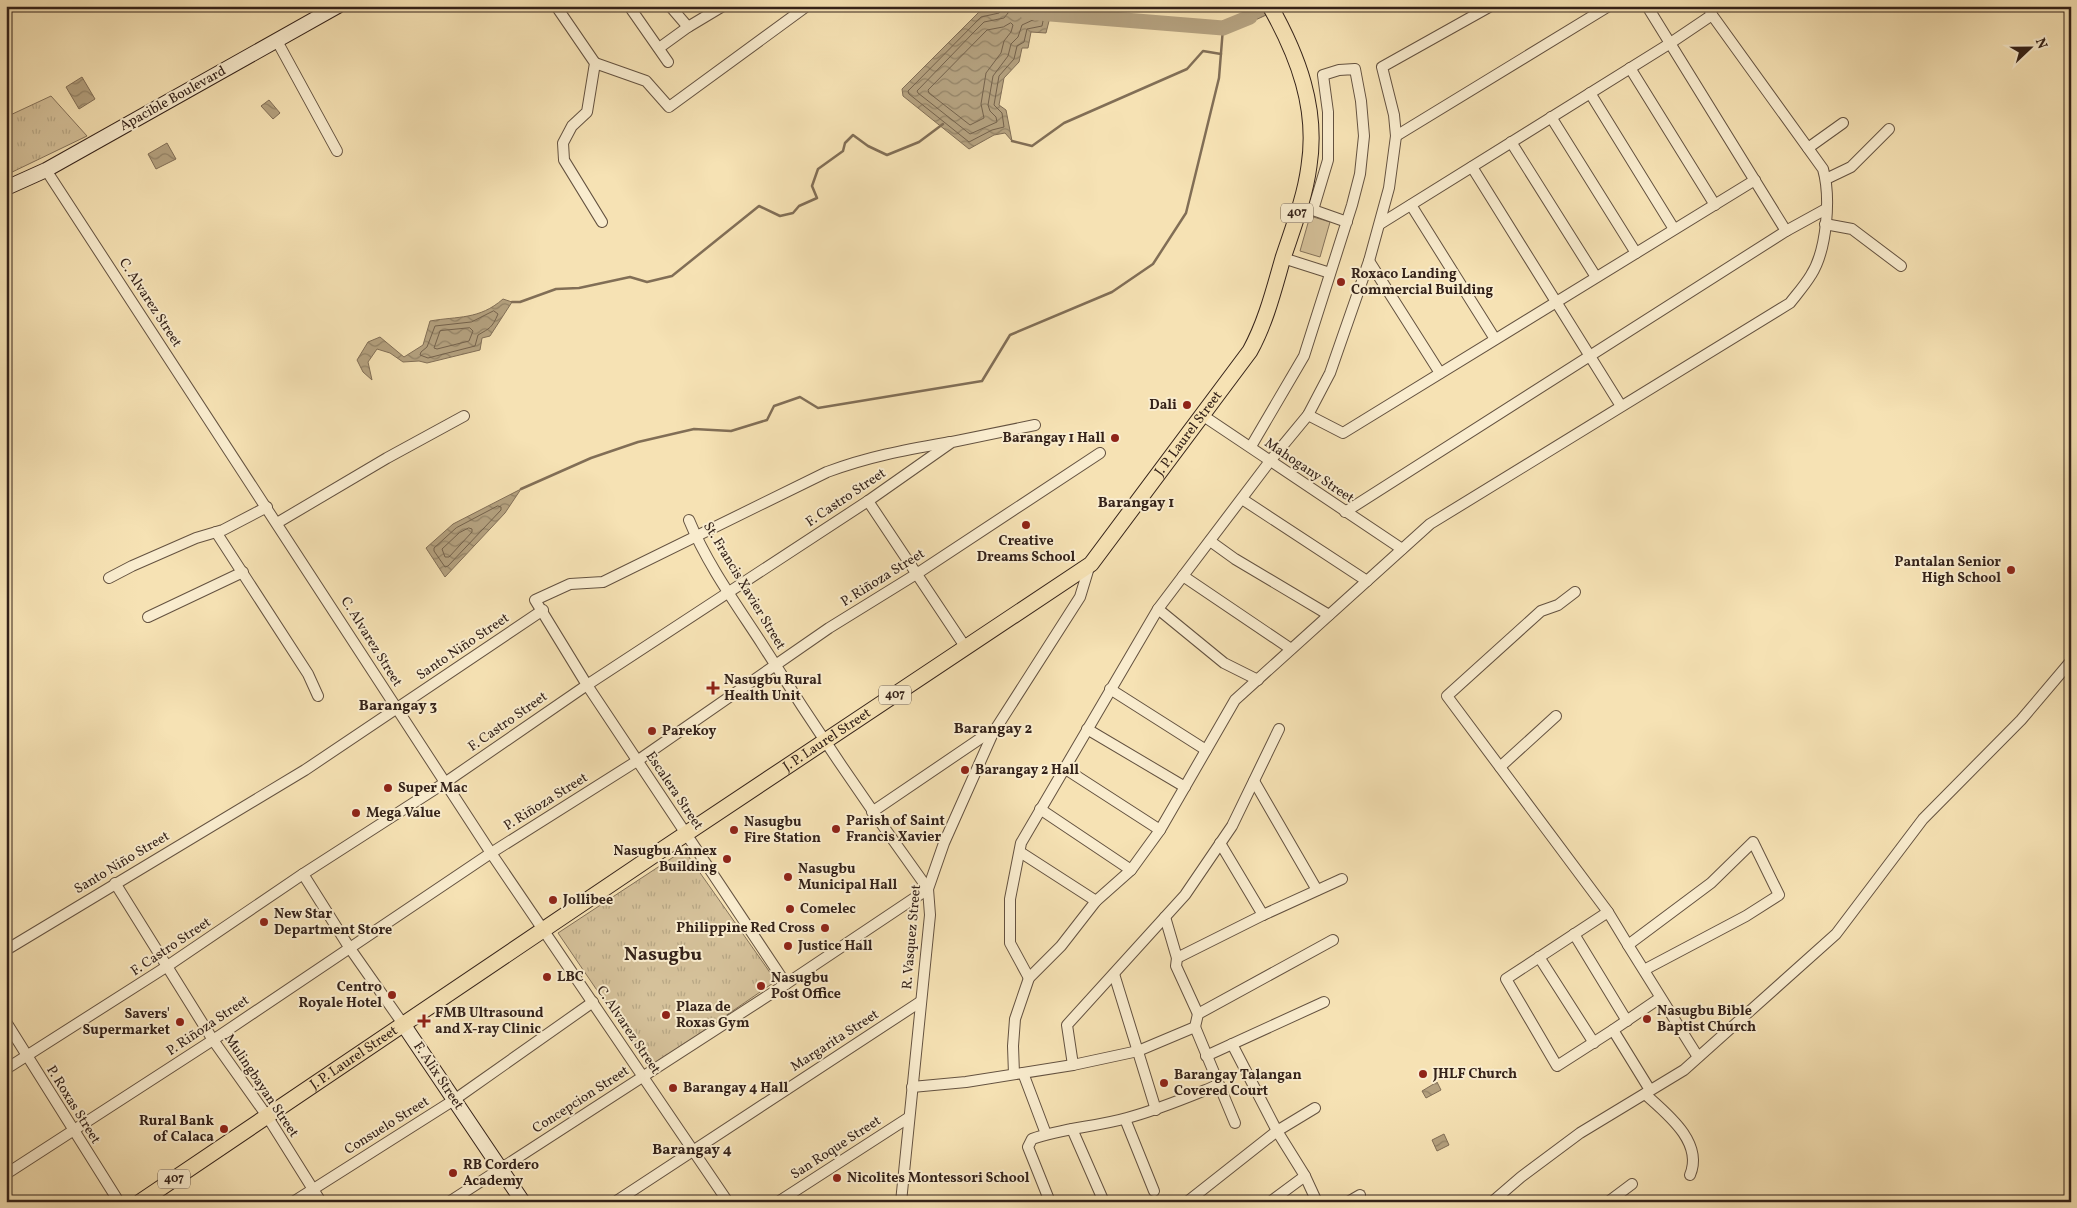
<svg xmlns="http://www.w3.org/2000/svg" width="2077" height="1208" font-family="Vollkorn,serif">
<defs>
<pattern id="park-tufts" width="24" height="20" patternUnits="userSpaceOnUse" patternTransform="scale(1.25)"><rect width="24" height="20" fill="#d5c19a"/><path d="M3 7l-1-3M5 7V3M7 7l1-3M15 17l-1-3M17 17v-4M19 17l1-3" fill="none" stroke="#b7a684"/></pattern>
<pattern id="water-waves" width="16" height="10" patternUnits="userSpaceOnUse" patternTransform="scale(1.25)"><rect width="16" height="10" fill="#b4a17f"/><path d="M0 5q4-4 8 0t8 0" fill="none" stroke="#938367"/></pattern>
</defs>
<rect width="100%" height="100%" fill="#f6e2b4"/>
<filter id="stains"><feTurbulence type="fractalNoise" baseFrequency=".004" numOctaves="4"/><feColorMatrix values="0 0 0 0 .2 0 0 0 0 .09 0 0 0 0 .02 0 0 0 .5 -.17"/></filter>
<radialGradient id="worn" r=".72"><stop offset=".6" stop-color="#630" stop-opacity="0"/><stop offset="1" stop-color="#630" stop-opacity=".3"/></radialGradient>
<!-- grass -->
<polygon fill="#d5c19a" stroke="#84725a" points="1310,216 1330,222 1320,257 1300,251"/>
<!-- park -->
<g fill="url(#park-tufts)" stroke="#84725a">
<polygon points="51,96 87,136 6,175 6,117"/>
<polygon points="684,850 776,981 650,1068 558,933"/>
</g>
<!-- water -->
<g fill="url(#water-waves)" stroke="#816e56">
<polygon points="1009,6 1043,6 1049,21 1046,33 1031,32 1028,48 1022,48 1019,62 1004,78 999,105 1006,110 1012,141 1005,133 994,135 969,149 903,96 902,89 979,12"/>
<polygon points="1262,6 1286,6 1240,27 1228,23"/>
<polygon points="82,77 95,99 79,109 66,87"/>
<polygon points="269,100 280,113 273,119 261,106"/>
<polygon points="167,143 176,159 156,169 148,154"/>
<path d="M503,299L512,302L490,336L482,338L480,350L427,363L419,361L403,362L390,353L377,349L368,362L372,380L363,372L357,360L368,342L380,337L404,357L423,345L430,321C458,316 479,320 503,299Z"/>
<polygon points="521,489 505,513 445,577 426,548 453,524"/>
<polygon points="1437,1082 1441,1090 1426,1098 1422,1091"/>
<polygon points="1444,1134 1449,1145 1437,1151 1432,1140"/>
</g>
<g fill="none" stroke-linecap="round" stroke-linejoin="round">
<!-- shore -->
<g stroke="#74624c" stroke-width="1">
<polyline points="1003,6 999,13 981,17 908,91 909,94 969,142 992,130 1004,127 1002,113 994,105 999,76 1014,59 1017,46 1024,42 1027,29 1042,26 1043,21 1038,6"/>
<polyline points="1009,6 1008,13 1004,18 984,22 974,32 917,91 918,93 970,134 997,122 996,117 990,111 988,105 993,76 1008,56 1011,44 1018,37 1022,25 1035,19 1032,6"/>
<polygon points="1011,23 1013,25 1011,32 1004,41 1001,53 986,73 981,104 984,118 970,125 929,93 928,90 987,30 1003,27"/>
<path d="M494,311L498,314C492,328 490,328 478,335L475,346L428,358L420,355L421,352L427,347L435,326L471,322Z"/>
<polygon points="470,328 473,331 469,341 437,349 434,348 440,331"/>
<polygon points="498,506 501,507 501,510 448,566 445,567 434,551 434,548 456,528"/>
<polygon points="469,528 472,529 472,532 449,557 445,557 442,549 459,533"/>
</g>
<!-- stream -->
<g stroke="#816e56" stroke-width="2.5">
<polyline points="1012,141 1032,146 1064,123 1187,69 1203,51 1221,54"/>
<polyline points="512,302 520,302 556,289 579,288 630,277 647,282 672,276 759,206 780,216 793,213 799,206 817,198 812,186 818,169 843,151 845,143 853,135 868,146 887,155 919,142 943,124"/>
<polyline points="521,489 591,458 638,442 694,429 731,431 767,420 774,406 800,397 818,408 982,381 1010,335 1112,292 1153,264 1186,213 1219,78 1223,28"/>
</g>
<!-- river -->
<polyline stroke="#b4a17f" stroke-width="15" points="1026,12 1223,28 1250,17"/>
<!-- street casing -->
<g stroke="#645240" stroke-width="12">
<g id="street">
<polyline points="556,6 595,63 587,112 572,126 563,143 564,160 602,222"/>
<polyline points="629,6 668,62"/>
<polyline points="670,6 688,27"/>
<polyline points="1647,6 1786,231"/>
<polyline points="277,41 337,151"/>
<polyline points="659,48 688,27 723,6"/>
<polyline points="595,63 646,81 669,107 807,6"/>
<polyline points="1630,68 1715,205"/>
<polyline points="1590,93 1674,229"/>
<polyline points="1551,117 1636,253"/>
<polyline points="1396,136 1609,6"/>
<polyline points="1511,142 1596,277"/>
<polyline points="1808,148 1843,123"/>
<polyline points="1472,167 1621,406"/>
<polyline points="46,170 491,853 728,1202"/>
<polyline points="1826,179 1851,167 1889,129"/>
<polyline points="1411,205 1495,339"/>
<polyline points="1380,224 1669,44 1712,15"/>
<polyline points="1825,224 1852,229 1901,266"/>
<polyline points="1283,258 1330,273"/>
<polyline points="1369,261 1440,373"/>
<polyline points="1202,415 1402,549"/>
<polyline points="1308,415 1343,433 1755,180"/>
<polyline points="1253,443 1304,356 1352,205 1360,174 1364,136 1361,101 1355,69 1339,70 1323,75 1328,112 1328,160 1313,210 1347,222"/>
<polyline points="1242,499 1367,581"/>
<polyline points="868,501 966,648"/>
<polyline points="1345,512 1786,231 1826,209"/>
<polyline points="277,523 387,458 464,416"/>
<polyline points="216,532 308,674 318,696"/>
<polyline points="1210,541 1235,559 1329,615"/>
<polyline points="1183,576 1291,649"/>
<polyline points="109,578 132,566 196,538 223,530 267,507"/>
<polyline points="1575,592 1558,605 1541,611 1447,696 1608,912"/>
<polyline points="1158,609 1224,663 1258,680"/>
<polyline points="148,617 243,572"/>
<polyline points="1110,689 1206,750"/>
<polyline points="1087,729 1185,787"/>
<polyline points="1500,767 1556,716"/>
<polyline points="1064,768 1160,830"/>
<polyline points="1254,781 1317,890"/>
<polyline points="1040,809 1131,870"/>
<polyline points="872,812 984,736 993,733"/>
<polyline points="1220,843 1263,915"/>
<polyline points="1020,852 1096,901"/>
<polyline points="303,874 349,947 403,1024"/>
<polyline points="115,883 213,1040 267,1116 321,1202"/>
<polyline points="1165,917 1177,958 1263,915 1342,879"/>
<polyline points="1574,934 1627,1021"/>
<polyline points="1628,945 1608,912 1506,979 1557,1066 1613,1030 1660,998"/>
<polyline points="6,950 305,770 543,610"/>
<polyline points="1539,957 1594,1043"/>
<polyline points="1177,958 1176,966 1198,1014"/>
<polyline points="1644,970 1746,916 1779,895 1753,842 1711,883 1628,945 1698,1057"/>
<polyline points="1114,974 1156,1110"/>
<polyline points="1029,978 1010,943 1010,899 1021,843 1158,609 1270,461 1308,415 1330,373 1369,261 1389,188 1396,136 1394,115 1382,67 1491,6"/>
<path d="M786,984L587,685L535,600L570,584L603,582L827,472C870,456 905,450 950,442"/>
<polyline points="6,1022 119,1202"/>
<polyline points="1195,1027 1235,1123"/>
<polyline points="1613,1030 1650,1090"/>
<polyline points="1232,1044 1277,1131 1305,1176 1317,1202"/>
<polyline points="1206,1056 1324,1002"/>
<polyline points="1073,1065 1067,1025 1185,895 1232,826 1279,729"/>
<polyline points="6,1069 166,967 303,874 446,782 587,685 868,501 952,442 1035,425"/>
<polyline points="1023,1073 1046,1134"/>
<path d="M1014,1074L1013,1046L1015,1019L1029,978L1061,946L1096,901L1131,870L1160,830L1235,700L1430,524L1790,303C1797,294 1805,285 1811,275C1827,250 1831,197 1823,169L1712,15L1708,6"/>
<polyline points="912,1087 966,1082 1073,1065 1138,1051 1195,1027 1198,1014 1333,940"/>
<path d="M1645,1094C1666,1113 1704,1142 1690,1175"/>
<polyline points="1125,1119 1154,1191"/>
<polyline points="1072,1129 1104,1202"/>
<polyline points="6,1174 213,1040 491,853 637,761 829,628 918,573 1100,453"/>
<polyline points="293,1202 454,1100 593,1002"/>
<path d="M449,1202L786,984L928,889C870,809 815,728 762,644C736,604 707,564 689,520"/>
<polyline points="615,1202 920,1002"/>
<polyline points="778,1202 908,1118"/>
<polyline points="901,1202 930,915 928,889 944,843 993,733 1080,597 1090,564"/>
<path d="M1050,1202L1028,1147L1032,1139C1063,1128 1095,1127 1127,1118C1158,1110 1188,1097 1218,1085"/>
<polyline points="1187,1202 1277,1131 1315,1108"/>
<polyline points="1270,1202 1305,1176"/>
<polyline points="1348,1202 1360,1195"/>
<polyline points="1492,1202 1521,1177 1580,1133 1684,1070 1836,934 1923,819 2021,720 2071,661"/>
<polyline points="1608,1202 1632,1184"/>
</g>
</g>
<!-- secondary casing -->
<g stroke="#342219" stroke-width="16">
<g id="secondary">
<polyline points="6,188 46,170 338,6"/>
<polyline points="403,1024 523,1202"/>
</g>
</g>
<!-- primary casing -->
<g stroke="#342219" stroke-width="17">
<g id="primary">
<path id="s1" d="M140,1202L660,851L1091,564L1250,351C1266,322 1274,289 1283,258C1293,228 1305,197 1309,166C1318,108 1298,56 1270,6"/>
</g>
</g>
<!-- street -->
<use href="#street" stroke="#f9ecce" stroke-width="10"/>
<!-- secondary -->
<use href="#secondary" stroke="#f9ecce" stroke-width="14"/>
<!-- primary -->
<use href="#primary" stroke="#f6e2b4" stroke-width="15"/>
</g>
<!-- markers -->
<g fill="#8f2418" stroke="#f9ecce" stroke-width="2">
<circle cx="1341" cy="282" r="5"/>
<circle cx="1187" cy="405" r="5"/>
<circle cx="1115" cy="438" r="5"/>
<circle cx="1026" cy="525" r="5"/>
<circle cx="2011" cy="570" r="5"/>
<path d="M710.5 680.5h5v5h5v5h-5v5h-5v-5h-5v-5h5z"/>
<circle cx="652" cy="731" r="5"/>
<circle cx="965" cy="770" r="5"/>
<circle cx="388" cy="788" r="5"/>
<circle cx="356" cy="813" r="5"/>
<circle cx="836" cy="829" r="5"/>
<circle cx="734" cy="830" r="5"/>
<circle cx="727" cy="859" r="5"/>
<circle cx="788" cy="877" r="5"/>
<circle cx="553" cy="900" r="5"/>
<circle cx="790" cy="909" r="5"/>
<circle cx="264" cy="922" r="5"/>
<circle cx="825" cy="928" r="5"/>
<circle cx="788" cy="946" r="5"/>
<circle cx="547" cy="977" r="5"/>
<circle cx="761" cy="986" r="5"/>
<circle cx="392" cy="995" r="5"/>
<circle cx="666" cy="1015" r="5"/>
<circle cx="1647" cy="1019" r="5"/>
<path d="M421.5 1013.5h5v5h5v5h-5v5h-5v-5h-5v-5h5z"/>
<circle cx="180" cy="1022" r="5"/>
<circle cx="1423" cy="1074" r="5"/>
<circle cx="1164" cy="1083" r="5"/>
<circle cx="673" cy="1088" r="5"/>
<circle cx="224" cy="1129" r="5"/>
<circle cx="453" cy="1173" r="5"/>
<circle cx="837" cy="1178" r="5"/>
</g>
<g text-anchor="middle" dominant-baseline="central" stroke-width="4" stroke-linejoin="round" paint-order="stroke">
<!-- shield labels -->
<g fill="#f9ecce" stroke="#6f5f4f" stroke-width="1">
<rect x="1281" y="203.5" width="32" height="19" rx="4"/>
<rect x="879" y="685.5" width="32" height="19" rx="4"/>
<rect x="158" y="1169.5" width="32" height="19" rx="4"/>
</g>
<g font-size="12" font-weight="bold" fill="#342219">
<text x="1297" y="213">407</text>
<text x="895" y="695">407</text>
<text x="174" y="1179">407</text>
</g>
<!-- street labels -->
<g font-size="14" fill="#342219" stroke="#f9ecce">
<text transform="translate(173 99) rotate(-29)">Apacible Boulevard</text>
<text transform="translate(150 303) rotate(57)">C. Alvarez Street</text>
<text stroke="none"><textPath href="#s1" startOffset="1308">J. P. Laurel Street</textPath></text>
<text transform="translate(1309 471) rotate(34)">Mahogany Street</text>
<text transform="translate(846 498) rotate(-34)">F. Castro Street</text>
<text transform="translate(883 578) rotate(-32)">P. Riñoza Street</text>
<text transform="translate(744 586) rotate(59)">St. Francis Xavier Street</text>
<text transform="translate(371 642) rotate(58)">C. Alvarez Street</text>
<text transform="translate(463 647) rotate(-34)">Santo Niño Street</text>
<text transform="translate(508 722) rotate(-35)">F. Castro Street</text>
<text stroke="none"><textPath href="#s1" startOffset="828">J. P. Laurel Street</textPath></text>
<text transform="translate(674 791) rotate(56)">Escalera Street</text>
<text transform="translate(546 802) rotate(-32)">P. Riñoza Street</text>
<text transform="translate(122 863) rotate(-31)">Santo Niño Street</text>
<text transform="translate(912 937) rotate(-85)">R. Vasquez Street</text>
<text transform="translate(171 947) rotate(-34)">F. Castro Street</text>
<text transform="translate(208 1026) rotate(-34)">P. Riñoza Street</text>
<text transform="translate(628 1030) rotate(56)">C. Alvarez Street</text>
<text transform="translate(835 1041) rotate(-33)">Margarita Street</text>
<text stroke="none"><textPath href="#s1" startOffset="258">J. P. Laurel Street</textPath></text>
<text transform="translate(438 1076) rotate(56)">F. Alix Street</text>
<text transform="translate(261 1086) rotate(56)">Mulingbayan Street</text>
<text transform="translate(581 1100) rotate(-33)">Concepcion Street</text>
<text transform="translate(73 1105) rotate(58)">P. Roxas Street</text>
<text transform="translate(387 1126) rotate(-32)">Consuelo Street</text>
<text transform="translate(836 1148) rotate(-33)">San Roque Street</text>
</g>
<!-- poi labels -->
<g font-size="14" font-weight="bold" fill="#342219" stroke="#f9ecce" text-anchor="start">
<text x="1351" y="274">Roxaco Landing<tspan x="1351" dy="16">Commercial Building</tspan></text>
<text x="1177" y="405" text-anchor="end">Dali</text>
<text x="1105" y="438" text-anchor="end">Barangay 1 Hall</text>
<text x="1026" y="541" text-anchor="middle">Creative<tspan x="1026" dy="16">Dreams School</tspan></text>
<text x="2001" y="562" text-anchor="end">Pantalan Senior<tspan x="2001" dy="16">High School</tspan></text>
<text x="724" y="680">Nasugbu Rural<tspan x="724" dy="16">Health Unit</tspan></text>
<text x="662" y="731">Parekoy</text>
<text x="975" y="770">Barangay 2 Hall</text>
<text x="398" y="788">Super Mac</text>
<text x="366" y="813">Mega Value</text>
<text x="846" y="821">Parish of Saint<tspan x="846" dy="16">Francis Xavier</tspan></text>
<text x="744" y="822">Nasugbu<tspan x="744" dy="16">Fire Station</tspan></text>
<text x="717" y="851" text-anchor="end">Nasugbu Annex<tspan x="717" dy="16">Building</tspan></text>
<text x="798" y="869">Nasugbu<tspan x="798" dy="16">Municipal Hall</tspan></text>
<text x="563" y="900">Jollibee</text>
<text x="800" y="909">Comelec</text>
<text x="274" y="914">New Star<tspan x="274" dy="16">Department Store</tspan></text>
<text x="815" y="928" text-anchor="end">Philippine Red Cross</text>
<text x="798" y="946">Justice Hall</text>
<text x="557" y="977">LBC</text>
<text x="771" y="978">Nasugbu<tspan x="771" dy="16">Post Office</tspan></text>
<text x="382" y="987" text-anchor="end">Centro<tspan x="382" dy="16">Royale Hotel</tspan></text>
<text x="676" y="1007">Plaza de<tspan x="676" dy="16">Roxas Gym</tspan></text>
<text x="1657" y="1011">Nasugbu Bible<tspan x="1657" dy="16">Baptist Church</tspan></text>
<text x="435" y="1013">FMB Ultrasound<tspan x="435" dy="16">and X-ray Clinic</tspan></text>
<text x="170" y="1014" text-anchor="end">Savers'<tspan x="170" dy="16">Supermarket</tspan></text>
<text x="1433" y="1074">JHLF Church</text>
<text x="1174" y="1075">Barangay Talangan<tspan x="1174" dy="16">Covered Court</tspan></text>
<text x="683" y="1088">Barangay 4 Hall</text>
<text x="214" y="1121" text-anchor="end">Rural Bank<tspan x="214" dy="16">of Calaca</tspan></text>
<text x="463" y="1165">RB Cordero<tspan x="463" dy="16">Academy</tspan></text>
<text x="847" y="1178">Nicolites Montessori School</text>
</g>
<!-- neighbourhood labels -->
<g font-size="15" font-weight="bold" fill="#342219" stroke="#f9ecce">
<text x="1136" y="503">Barangay 1</text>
<text x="398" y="706">Barangay 3</text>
<text x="993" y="729">Barangay 2</text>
<text x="692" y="1150">Barangay 4</text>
</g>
<!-- district labels -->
<g font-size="19" font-weight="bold" fill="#342219" stroke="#f9ecce">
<text x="663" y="955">Nasugbu</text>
</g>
</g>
<!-- margin -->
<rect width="2077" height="1208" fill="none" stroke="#f6e2b4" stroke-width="25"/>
<rect x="8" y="8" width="2062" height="1193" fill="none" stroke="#342219" stroke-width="2.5"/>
<rect x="12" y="12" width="2052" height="1183" fill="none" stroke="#342219"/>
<!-- north arrow -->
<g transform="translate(2030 48) rotate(68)" stroke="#f9ecce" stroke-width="4" paint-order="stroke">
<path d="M0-4L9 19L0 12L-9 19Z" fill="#342219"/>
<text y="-8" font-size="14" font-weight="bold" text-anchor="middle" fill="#342219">N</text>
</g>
<rect width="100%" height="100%" filter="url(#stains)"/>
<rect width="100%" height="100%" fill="url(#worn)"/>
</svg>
